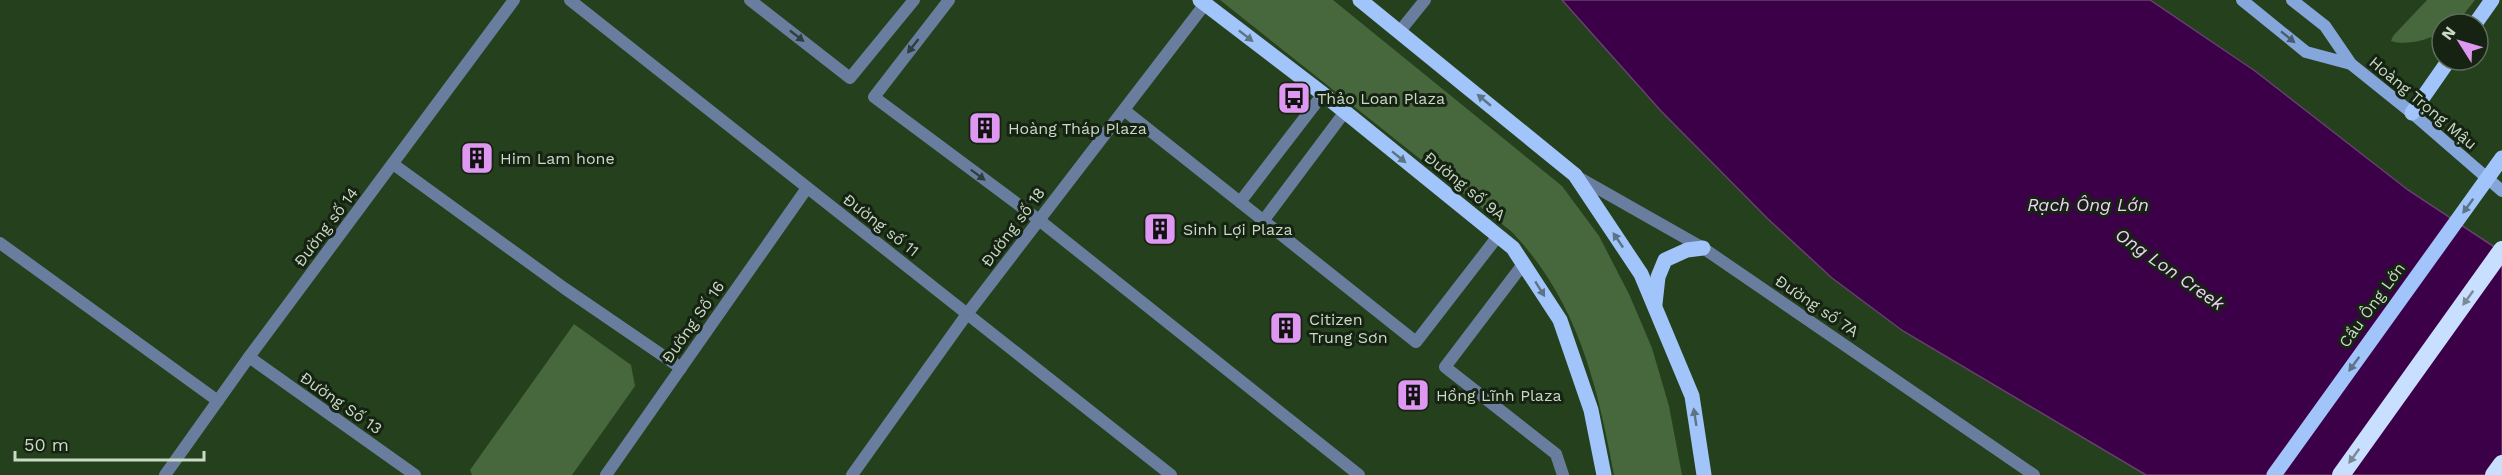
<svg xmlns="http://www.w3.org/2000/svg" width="2502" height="475" font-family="'Work Sans',sans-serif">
<rect width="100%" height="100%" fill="#24401c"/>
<!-- green -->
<g fill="#46683c">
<path d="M1220,0H1333L1562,186L1599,236L1629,294L1652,348L1669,406L1682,475H1614C1597,384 1578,302 1512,232Z"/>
<path d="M2427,0H2475L2456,24H2442V32C2428,40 2406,46 2391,41L2393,36Z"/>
<polygon points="574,324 631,365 635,386 572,475 472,475 470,470"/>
</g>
<!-- water -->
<polygon fill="#3c0049" stroke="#66416e" stroke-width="1.5" points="1562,0 2150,0 2255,71 2408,190 2502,252 2502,475 2146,475 1903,331 1832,278 1768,219 1661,111"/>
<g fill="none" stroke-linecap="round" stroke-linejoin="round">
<!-- lane -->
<g stroke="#697e9f" stroke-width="12">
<polyline points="750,0 850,78 914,0"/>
<polyline points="949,0 874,97 1039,220 1359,475"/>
<polyline points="1124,110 1240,202 1323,94"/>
<polyline points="1240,202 1416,342 1498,236"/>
<polyline points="1263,221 1344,113"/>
<polyline points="0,243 218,401"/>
<polyline points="1524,263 1445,367 1556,454 1563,475"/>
</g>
<!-- street -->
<g stroke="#697e9f" stroke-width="12">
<polyline points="570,0 1171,475"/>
<polyline points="1400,31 1425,0"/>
<polyline points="393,164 564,288 681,368"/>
<polyline points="1576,176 1703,248 2034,475"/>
<polyline points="249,357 415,475"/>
<polyline points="165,475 249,357 514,0"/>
<polyline points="606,475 807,188"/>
<polyline points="852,475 967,314 1205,4"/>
</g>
<!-- secondary -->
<g stroke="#84a6da" stroke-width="12">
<polyline points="2242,0 2306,52 2351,64"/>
<polyline points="2292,0 2325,26 2351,64 2412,113 2502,191"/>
</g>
<!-- primary -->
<g stroke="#a1c4fa" stroke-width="15">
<polyline points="1200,0 1323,94 1513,248 1560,320 1591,410 1604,475"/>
<polyline points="1360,0 1575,175 1641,274 1692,396 1704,475"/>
<polyline points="2475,24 2492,0"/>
<polyline points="2412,113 2449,60"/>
<polyline points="1655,304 1658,277 1665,260 1687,250 1703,248"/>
</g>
<!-- highway -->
<g stroke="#c9dfff" stroke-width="18">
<polyline points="2341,475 2502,250"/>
<polyline points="2494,475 2502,464"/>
</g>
<!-- primary-bridge -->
<polyline stroke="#a1c4fa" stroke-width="15" points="2274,475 2502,158"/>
</g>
<!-- one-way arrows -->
<defs><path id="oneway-solid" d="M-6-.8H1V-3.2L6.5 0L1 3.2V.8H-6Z" transform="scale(1.5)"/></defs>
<g fill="#2f3e3d">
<use href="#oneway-solid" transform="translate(797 36) rotate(38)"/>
<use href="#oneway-solid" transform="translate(913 46) rotate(128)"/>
<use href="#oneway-solid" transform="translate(978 175) rotate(37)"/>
</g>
<g fill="#5c7486">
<use href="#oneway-solid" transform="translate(1246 36) rotate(38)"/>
<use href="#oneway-solid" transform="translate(1484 100) rotate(-140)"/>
<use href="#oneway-solid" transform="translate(1399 157) rotate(39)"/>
<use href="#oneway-solid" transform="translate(2468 206) rotate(126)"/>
<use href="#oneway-solid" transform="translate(1618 240) rotate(-124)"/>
<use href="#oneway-solid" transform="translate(1540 289) rotate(58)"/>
<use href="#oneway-solid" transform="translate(2354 364) rotate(126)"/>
<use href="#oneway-solid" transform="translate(1695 417) rotate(-99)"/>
</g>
<use fill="#485e6d" href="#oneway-solid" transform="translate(2288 37) rotate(39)"/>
<g fill="#788a95">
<use href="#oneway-solid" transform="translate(2468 298) rotate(126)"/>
<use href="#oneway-solid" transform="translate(2354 456) rotate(126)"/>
</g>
<!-- icons -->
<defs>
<g id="bus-square" transform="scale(1.725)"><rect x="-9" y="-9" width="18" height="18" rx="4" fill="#df98f1" stroke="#162313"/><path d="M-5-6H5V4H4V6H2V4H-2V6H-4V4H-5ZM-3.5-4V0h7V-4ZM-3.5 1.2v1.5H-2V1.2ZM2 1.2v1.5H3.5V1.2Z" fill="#111"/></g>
<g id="building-square" transform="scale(1.725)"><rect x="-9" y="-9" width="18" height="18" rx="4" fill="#df98f1" stroke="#162313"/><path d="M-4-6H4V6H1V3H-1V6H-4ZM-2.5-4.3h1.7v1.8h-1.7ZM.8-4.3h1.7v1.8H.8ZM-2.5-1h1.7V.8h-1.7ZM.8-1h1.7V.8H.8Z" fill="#111"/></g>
</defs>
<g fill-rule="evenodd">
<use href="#bus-square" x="1294" y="98"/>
<use href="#building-square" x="985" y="128"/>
<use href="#building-square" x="477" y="158"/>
<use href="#building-square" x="1160" y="229"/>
<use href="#building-square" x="1286" y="328"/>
<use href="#building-square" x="1413" y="395"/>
</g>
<g text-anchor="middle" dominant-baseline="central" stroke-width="6" stroke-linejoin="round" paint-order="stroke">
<!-- poi labels -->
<g font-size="16" fill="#c9dac5" stroke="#162313" text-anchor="start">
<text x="1317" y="98">Thảo Loan Plaza</text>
<text x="1008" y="128">Hoàng Tháp Plaza</text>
<text x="500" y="158">Him Lam hone</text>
<text x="1183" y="229">Sinh Lợi Plaza</text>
<text x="1309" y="319">Citizen<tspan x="1309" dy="18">Trung Sơn</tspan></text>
<text x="1436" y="395">Hồng Lĩnh Plaza</text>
</g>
<!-- street labels -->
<g font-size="16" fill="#c9dac5" stroke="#162313">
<text transform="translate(2423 103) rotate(40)">Hoàng Trọng Mậu</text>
<text transform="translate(1465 186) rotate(39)">Đường số 9A</text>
<text transform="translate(881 225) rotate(38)">Đường số 11</text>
<text transform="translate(326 227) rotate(-53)">Đường số 14</text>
<text transform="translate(1013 227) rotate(-53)">Đường số 18</text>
<text transform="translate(2372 305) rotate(-54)">Cầu Ông Lớn</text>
<text transform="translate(1817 306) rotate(34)">Đường số 7A</text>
<text transform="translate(693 322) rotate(-55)">Đường Số 16</text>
<text transform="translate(341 403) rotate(35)">Đường Số 13</text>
</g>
<!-- water labels -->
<g font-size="18" font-style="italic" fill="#efd0f7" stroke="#162313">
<text x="2088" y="204">Rạch Ông Lớn</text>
<text transform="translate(2170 269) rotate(35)">Ong Lon Creek</text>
</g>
</g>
<!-- north arrow -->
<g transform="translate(2460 42) rotate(307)"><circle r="28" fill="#162313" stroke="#5e6c5a" stroke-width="1.5"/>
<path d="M0-4.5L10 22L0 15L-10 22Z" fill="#df98f1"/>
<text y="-9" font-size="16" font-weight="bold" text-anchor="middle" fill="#c9dac5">N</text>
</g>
<!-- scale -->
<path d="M15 451v9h189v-9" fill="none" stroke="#c9dac5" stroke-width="3"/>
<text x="24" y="451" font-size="18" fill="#c9dac5" stroke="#162313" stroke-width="4.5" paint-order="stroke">50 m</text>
</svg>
